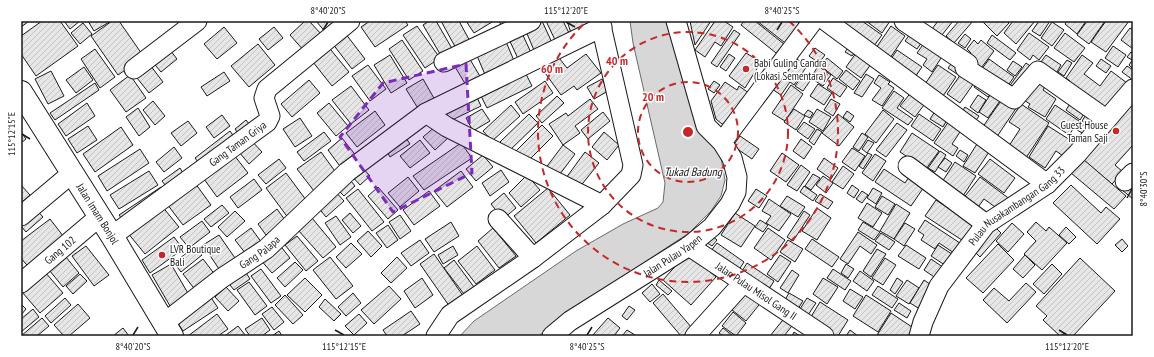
<svg xmlns="http://www.w3.org/2000/svg" width="1154" height="357" font-family="'PT Sans Narrow',sans-serif">
<defs>
<pattern id="building-hatch" width="6" height="6" patternUnits="userSpaceOnUse"><rect width="6" height="6" fill="#e6e6e6"/><path d="M-1 1l2-2M0 6l6-6M5 7l2-2" fill="none" stroke="#c5c5c5"/></pattern>
</defs>
<rect width="100%" height="100%" fill="#fff"/>
<!-- water -->
<polygon fill="#d7d7d7" stroke="#6a6a6a" points="630,21 673,21 699,121 721,158 725,180 721,196 711,211 689,233 555,321 539,336 460,336 474,321 576,251 623,224 658,208 663,202 665,183 633,43"/>
<!-- building -->
<g fill="url(#building-hatch)" stroke="#1a1a1a">
<polygon points="21,21 27,21 28,22 21,27"/>
<polygon points="42,21 60,21 78,46 36,76 21,54 21,36"/>
<polygon points="64,21 80,21 70,29"/>
<polygon points="88,21 111,21 94,31"/>
<polygon points="112,21 119,21 144,57 118,75 91,36"/>
<polygon points="305,21 309,21 323,36 305,52 290,35"/>
<polygon points="316,21 332,21 336,26 327,34"/>
<polygon points="370,21 405,21 408,25 375,47 361,27"/>
<polygon points="429,21 436,21 454,52 443,59 423,25"/>
<polygon points="441,21 459,21 472,45 458,52"/>
<polygon points="466,21 491,21 492,22 474,33"/>
<polygon points="499,21 513,21 502,27"/>
<polygon points="542,21 554,47 536,55 525,29"/>
<polygon points="546,21 563,21 570,35 556,42"/>
<polygon points="567,21 589,21 591,29 572,36"/>
<polygon points="690,21 711,21 695,45"/>
<polygon points="715,21 724,21 733,27 721,46 715,42 705,57 695,50"/>
<polygon points="744,21 755,21 789,48 781,57 741,25"/>
<polygon points="757,21 797,21 804,27 789,46"/>
<polygon points="832,21 862,21 882,35 871,50"/>
<polygon points="866,21 890,21 882,33"/>
<polygon points="938,21 953,21 938,40 929,33"/>
<polygon points="959,21 973,21 954,43 946,36"/>
<polygon points="982,21 1007,21 1009,23 997,36"/>
<polygon points="1013,21 1035,21 1016,44 1004,33"/>
<polygon points="1039,21 1050,21 1040,36 1032,31"/>
<polygon points="1067,21 1086,21 1077,34 1065,24"/>
<polygon points="1087,21 1105,21 1089,44 1077,35"/>
<polygon points="1106,21 1129,21 1106,52 1091,42"/>
<polygon points="1052,22 1064,30 1052,46 1041,38"/>
<polygon points="83,23 92,34 80,44 71,33"/>
<polygon points="417,26 440,58 425,68 403,35"/>
<polygon points="891,26 905,36 890,58 876,48"/>
<polygon points="224,27 237,43 217,59 204,44"/>
<polygon points="274,27 283,38 268,50 259,39"/>
<polygon points="1130,28 1133,30 1133,49 1121,40"/>
<polygon points="342,29 365,59 352,69 329,39"/>
<polygon points="734,30 740,34 717,67 711,63"/>
<polygon points="913,30 924,39 917,49 905,41"/>
<polygon points="521,31 533,57 520,63 508,37"/>
<polygon points="1029,33 1049,47 1039,60 1033,55 1030,60 1017,50"/>
<polygon points="1065,33 1085,48 1074,62 1054,48"/>
<polygon points="965,34 971,39 965,48 958,43"/>
<polygon points="992,35 1016,53 1010,60 987,43"/>
<polygon points="504,37 515,63 486,77 475,51"/>
<polygon points="927,39 945,52 932,72 923,65 927,59 917,53"/>
<polygon points="402,40 423,71 409,80 389,49"/>
<polygon points="974,40 978,44 981,40 994,51 981,68 968,58 971,53 967,49"/>
<polygon points="258,44 275,65 249,87 231,66"/>
<polygon points="326,44 349,72 332,86 309,57"/>
<polygon points="851,44 858,49 852,56 845,52"/>
<polygon points="167,46 177,59 161,72 150,59"/>
<polygon points="1113,46 1126,55 1118,67 1105,58"/>
<polygon points="815,48 825,55 819,63 809,56"/>
<polygon points="95,49 115,77 100,88 81,59"/>
<polygon points="859,49 874,60 861,78 846,67"/>
<polygon points="897,50 922,67 913,80 889,62"/>
<polygon points="1131,52 1133,54 1132,60 1127,57"/>
<polygon points="746,53 761,62 745,88 729,76"/>
<polygon points="556,54 567,68 586,54 601,73 577,90 574,86 561,95 540,66"/>
<polygon points="729,54 735,58 726,71 720,67"/>
<polygon points="390,55 407,83 391,93 374,65"/>
<polygon points="1046,55 1061,65 1054,77 1038,66"/>
<polygon points="1082,55 1093,63 1084,74 1100,86 1111,71 1131,86 1104,116 1065,88 1070,81 1066,78"/>
<polygon points="468,56 481,78 467,87 454,65"/>
<polygon points="794,57 807,66 794,85 790,82 781,95 772,89"/>
<polygon points="827,58 843,71 837,79 821,66"/>
<polygon points="989,59 1014,77 1004,91 979,73"/>
<polygon points="1101,59 1111,66 1106,73 1096,66"/>
<polygon points="1133,59 1133,69 1129,65"/>
<polygon points="954,60 963,66 957,74 948,68"/>
<polygon points="1067,60 1072,63 1064,76 1058,72"/>
<polygon points="147,61 163,82 149,93 133,73"/>
<polygon points="1013,61 1022,67 1015,76 1007,70"/>
<polygon points="1026,63 1033,68 1013,97 1006,91"/>
<polygon points="368,65 386,89 370,101 352,76"/>
<polygon points="938,65 956,77 943,96 925,84"/>
<polygon points="818,66 831,75 823,86 811,78"/>
<polygon points="1127,66 1133,70 1133,80 1122,72"/>
<polygon points="84,67 93,80 76,93 66,80"/>
<polygon points="523,68 532,86 487,108 478,90"/>
<polygon points="846,70 860,81 853,90 839,79"/>
<polygon points="51,71 64,96 48,104 35,79"/>
<polygon points="224,72 230,81 207,96 201,87"/>
<polygon points="866,74 874,79 862,97 854,93"/>
<polygon points="961,74 974,83 960,103 947,94"/>
<polygon points="130,75 146,98 126,112 110,90"/>
<polygon points="879,75 890,82 888,84 894,88 882,106 872,100 881,88 874,83"/>
<polygon points="802,76 810,81 803,91 795,86"/>
<polygon points="833,78 847,87 840,97 827,88"/>
<polygon points="423,79 435,100 419,110 406,89"/>
<polygon points="602,79 608,91 594,99 587,87"/>
<polygon points="979,79 994,89 988,97 974,87"/>
<polygon points="1042,79 1047,82 1043,90 1056,99 1045,117 1028,107 1030,104 1019,97"/>
<polygon points="309,80 320,93 292,117 281,104"/>
<polygon points="545,81 553,93 523,114 515,102"/>
<polygon points="714,81 720,85 714,93 708,89"/>
<polygon points="725,82 737,90 739,86 753,96 732,124 722,124 716,119 711,101"/>
<polygon points="95,83 99,90 55,120 50,113"/>
<polygon points="818,84 832,93 824,105 810,96"/>
<polygon points="791,85 803,94 785,121 772,113"/>
<polygon points="351,86 369,110 351,124 332,100"/>
<polygon points="994,89 1004,95 988,118 979,112"/>
<polygon points="913,90 927,101 915,117 900,106"/>
<polygon points="894,91 904,98 897,108 913,119 908,125 882,108"/>
<polygon points="475,93 481,106 450,121 444,108"/>
<polygon points="978,95 986,100 978,113 970,107"/>
<polygon points="1005,95 1019,104 996,138 982,128"/>
<polygon points="557,96 564,103 542,123 536,116"/>
<polygon points="1133,97 1133,145 1115,165 1123,172 1112,184 1081,158"/>
<polygon points="590,99 598,109 575,126 580,133 563,145 549,124 566,113 568,116"/>
<polygon points="831,99 840,104 833,116 824,110"/>
<polygon points="1073,99 1087,109 1080,120 1066,110"/>
<polygon points="153,101 165,116 155,125 143,110"/>
<polygon points="87,103 95,116 66,136 58,124"/>
<polygon points="329,103 348,126 336,136 317,113"/>
<polygon points="1021,104 1049,123 1024,161 1007,149 1020,129 1009,122"/>
<polygon points="511,105 520,116 492,141 483,131"/>
<polygon points="1055,105 1079,121 1069,135 1046,119"/>
<polygon points="965,107 979,116 973,125 959,116"/>
<polygon points="138,108 150,127 139,136 126,117"/>
<polygon points="482,109 490,121 473,131 466,118"/>
<polygon points="794,109 805,116 796,130 784,122"/>
<polygon points="817,109 831,117 823,131 809,122"/>
<polygon points="808,110 813,113 810,118 804,115"/>
<polygon points="883,110 894,119 876,143 865,134"/>
<polygon points="936,110 948,118 943,127 930,119"/>
<polygon points="1089,110 1096,130 1082,121"/>
<polygon points="375,111 385,125 357,147 346,133"/>
<polygon points="847,111 854,116 850,122 843,117"/>
<polygon points="603,112 610,121 588,139 581,130"/>
<polygon points="529,114 538,123 509,151 500,142"/>
<polygon points="838,114 854,127 839,146 822,133"/>
<polygon points="919,114 941,129 933,141 911,126"/>
<polygon points="222,115 230,126 214,138 206,127"/>
<polygon points="300,118 312,136 295,147 283,129"/>
<polygon points="246,120 253,129 241,138 235,129"/>
<polygon points="188,121 197,133 181,146 171,133"/>
<polygon points="949,121 962,129 952,144 958,148 953,156 934,143"/>
<polygon points="804,122 815,129 808,139 797,131"/>
<polygon points="897,123 907,130 886,157 876,150"/>
<polygon points="1081,124 1093,130 1089,137 1077,130"/>
<polygon points="542,125 553,136 527,162 516,151"/>
<polygon points="88,126 97,140 77,153 68,139"/>
<polygon points="436,126 448,138 435,150 423,137"/>
<polygon points="1048,126 1078,145 1069,160 1056,151 1045,168 1029,157"/>
<polygon points="121,127 133,145 95,172 83,154"/>
<polygon points="817,129 822,132 814,145 809,141"/>
<polygon points="230,131 237,141 202,167 195,158"/>
<polygon points="21,132 26,139 21,143"/>
<polygon points="324,132 331,141 304,161 297,152"/>
<polygon points="604,132 619,145 607,160 592,147"/>
<polygon points="862,133 868,137 859,151 853,147"/>
<polygon points="912,133 939,151 926,169 900,152"/>
<polygon points="404,135 410,144 390,157 385,148"/>
<polygon points="740,136 759,149 752,159 733,146"/>
<polygon points="342,138 357,157 342,169 328,150"/>
<polygon points="801,139 812,147 804,159 793,151"/>
<polygon points="251,140 262,152 249,164 239,152"/>
<polygon points="420,140 430,153 410,168 400,156"/>
<polygon points="868,140 874,143 867,153 862,149"/>
<polygon points="461,143 472,158 424,190 413,176"/>
<polygon points="977,144 989,152 975,173 963,166"/>
<polygon points="563,145 575,154 557,178 545,169"/>
<polygon points="174,147 182,158 164,172 156,162"/>
<polygon points="852,148 865,156 855,171 842,162"/>
<polygon points="140,149 149,163 107,191 98,176"/>
<polygon points="960,150 968,155 964,162 956,156"/>
<polygon points="940,151 946,155 935,172 928,168"/>
<polygon points="321,152 337,174 314,191 297,169"/>
<polygon points="585,152 599,163 579,188 566,178"/>
<polygon points="782,153 799,165 786,182 770,171"/>
<polygon points="868,153 872,155 863,169 859,166"/>
<polygon points="875,154 886,161 873,181 862,173"/>
<polygon points="234,155 248,173 217,197 204,179"/>
<polygon points="483,155 493,167 476,181 466,169"/>
<polygon points="824,158 838,168 831,179 817,169"/>
<polygon points="945,158 952,163 946,172 938,167"/>
<polygon points="279,159 286,168 266,184 258,175"/>
<polygon points="990,159 1015,178 1004,193 978,174"/>
<polygon points="1083,159 1126,196 1114,209 1071,173"/>
<polygon points="955,162 976,176 961,199 940,185"/>
<polygon points="801,165 810,172 797,191 787,185"/>
<polygon points="361,166 370,176 360,185 351,175"/>
<polygon points="843,166 854,174 843,189 832,182"/>
<polygon points="180,168 186,178 169,190 162,181"/>
<polygon points="884,169 905,183 911,174 926,184 911,206 875,182"/>
<polygon points="501,170 509,182 490,196 482,183"/>
<polygon points="149,171 158,185 119,209 110,195"/>
<polygon points="461,171 473,187 447,207 434,191"/>
<polygon points="286,173 309,204 289,219 266,188"/>
<polygon points="813,174 820,178 811,190 805,186"/>
<polygon points="527,175 540,190 521,207 509,193"/>
<polygon points="347,176 355,186 344,196 335,187"/>
<polygon points="823,176 833,183 826,193 816,185"/>
<polygon points="408,177 419,191 400,207 388,193"/>
<polygon points="980,177 1011,200 1002,212 984,199 976,210 962,200"/>
<polygon points="1133,177 1133,199 1122,190"/>
<polygon points="254,179 262,190 238,208 230,197"/>
<polygon points="195,183 211,205 183,225 167,204"/>
<polygon points="21,185 30,195 21,203"/>
<polygon points="852,185 859,190 854,198 847,193"/>
<polygon points="1071,185 1101,213 1106,207 1120,219 1097,244 1053,203"/>
<polygon points="804,186 817,195 813,201 800,192"/>
<polygon points="161,187 165,194 124,222 119,215"/>
<polygon points="378,187 398,210 388,219 368,196"/>
<polygon points="548,188 570,215 536,243 514,216"/>
<polygon points="873,188 882,193 876,204 867,198"/>
<polygon points="358,189 384,222 372,231 346,198"/>
<polygon points="756,189 767,196 759,208 748,201"/>
<polygon points="334,190 344,201 326,217 317,206"/>
<polygon points="429,191 440,206 414,225 403,210"/>
<polygon points="862,191 868,195 862,203 856,199"/>
<polygon points="504,193 516,208 503,219 491,204"/>
<polygon points="820,194 833,202 828,209 815,201"/>
<polygon points="787,196 805,207 798,217 780,206"/>
<polygon points="882,196 895,204 888,215 875,207"/>
<polygon points="769,199 791,214 779,231 766,223 771,216 762,211"/>
<polygon points="936,200 957,214 981,222 968,244 925,216"/>
<polygon points="867,203 882,213 873,227 858,218"/>
<polygon points="896,204 910,213 894,239 880,231"/>
<polygon points="161,205 179,227 145,254 127,232"/>
<polygon points="222,205 229,213 211,227 204,219"/>
<polygon points="35,208 43,217 26,232 21,226 21,220"/>
<polygon points="817,208 831,218 817,240 802,231"/>
<polygon points="277,209 285,220 266,235 258,224"/>
<polygon points="235,211 245,221 227,237 218,227"/>
<polygon points="804,211 810,215 793,241 787,237"/>
<polygon points="350,213 361,226 353,233 342,220"/>
<polygon points="735,213 755,226 741,247 721,235"/>
<polygon points="400,215 411,231 400,239 389,222"/>
<polygon points="336,216 351,237 340,245 325,223"/>
<polygon points="312,218 336,247 323,258 298,230"/>
<polygon points="50,219 67,241 31,270 21,258 21,241"/>
<polygon points="760,220 768,225 763,232 755,227"/>
<polygon points="925,220 966,247 960,257 939,243 935,249 921,240 924,235 918,231"/>
<polygon points="202,221 210,232 189,248 180,237"/>
<polygon points="451,222 459,236 434,252 425,239"/>
<polygon points="863,222 880,232 874,240 858,230"/>
<polygon points="1036,222 1046,231 1049,227 1067,243 1042,270 1024,254 1036,241 1027,232"/>
<polygon points="905,223 915,229 904,246 894,239"/>
<polygon points="1012,223 1024,234 1008,252 996,241"/>
<polygon points="388,225 398,240 387,248 376,233"/>
<polygon points="994,226 1001,233 980,257 972,249"/>
<polygon points="1066,227 1076,237 1069,244 1059,235"/>
<polygon points="251,228 262,243 246,254 235,240"/>
<polygon points="493,228 516,256 499,268 478,241"/>
<polygon points="768,228 785,240 771,260 754,248"/>
<polygon points="368,231 382,246 371,257 357,241"/>
<polygon points="858,232 877,245 871,254 860,246 848,264 840,259"/>
<polygon points="881,233 895,242 889,250 875,241"/>
<polygon points="219,235 235,258 219,269 203,245"/>
<polygon points="711,235 717,240 712,246 706,242"/>
<polygon points="297,236 318,261 306,271 285,245"/>
<polygon points="174,237 183,249 150,273 142,260"/>
<polygon points="812,239 839,257 832,267 805,249"/>
<polygon points="1122,239 1128,246 1122,252 1115,245"/>
<polygon points="420,240 429,253 411,266 401,253"/>
<polygon points="788,240 803,249 795,262 780,252"/>
<polygon points="278,243 290,258 272,273 259,258"/>
<polygon points="351,243 362,254 346,268 336,257"/>
<polygon points="717,243 744,262 735,276 707,256"/>
<polygon points="998,244 1014,260 983,293 966,278"/>
<polygon points="906,245 926,258 919,269 898,256"/>
<polygon points="938,245 958,258 951,269 931,256"/>
<polygon points="86,246 109,275 94,286 72,256"/>
<polygon points="195,246 202,255 181,272 174,263"/>
<polygon points="453,246 458,255 443,264 438,255"/>
<polygon points="477,246 495,270 476,284 458,261"/>
<polygon points="877,249 886,254 871,277 863,271"/>
<polygon points="61,251 79,273 63,287 45,265"/>
<polygon points="688,252 716,277 691,305 663,280"/>
<polygon points="434,254 466,300 452,310 420,264"/>
<polygon points="780,255 791,262 778,282 767,274"/>
<polygon points="1025,255 1035,265 1023,278 1013,269"/>
<polygon points="330,257 353,286 336,299 313,270"/>
<polygon points="397,257 407,268 391,283 381,273"/>
<polygon points="885,258 896,265 883,285 872,278"/>
<polygon points="1080,258 1115,291 1073,336 1068,336 1065,333 1060,336 1043,320 1047,316 1036,306"/>
<polygon points="203,259 216,276 196,291 183,274"/>
<polygon points="931,259 947,270 940,281 924,270"/>
<polygon points="454,260 474,287 464,294 444,268"/>
<polygon points="295,262 303,270 285,287 277,278"/>
<polygon points="747,263 774,281 766,294 739,276"/>
<polygon points="171,264 189,295 170,306 152,275"/>
<polygon points="846,264 854,269 848,278 841,273"/>
<polygon points="1052,264 1062,274 1044,294 1033,284"/>
<polygon points="243,268 250,279 234,290 226,280"/>
<polygon points="261,269 281,296 271,303 251,276"/>
<polygon points="833,269 851,281 845,290 827,278"/>
<polygon points="792,270 799,275 788,293 780,288"/>
<polygon points="860,271 874,281 867,291 853,281"/>
<polygon points="45,272 63,293 40,313 22,292"/>
<polygon points="80,274 87,281 73,294 66,286"/>
<polygon points="305,278 322,295 305,312 287,295"/>
<polygon points="422,278 433,295 415,308 404,291"/>
<polygon points="823,278 838,287 827,304 813,294"/>
<polygon points="897,278 903,282 895,294 890,290"/>
<polygon points="659,280 672,291 668,295 656,285"/>
<polygon points="907,280 919,288 909,304 896,296"/>
<polygon points="924,280 937,289 923,311 910,303"/>
<polygon points="249,282 267,306 255,315 237,290"/>
<polygon points="1026,283 1036,292 1007,323 983,300 994,288 1009,301"/>
<polygon points="652,284 660,294 650,302 642,293"/>
<polygon points="389,286 401,299 374,324 361,310"/>
<polygon points="878,286 898,299 892,308 872,295"/>
<polygon points="226,287 239,301 228,311 215,297"/>
<polygon points="748,288 763,300 746,321 732,310"/>
<polygon points="850,289 863,297 855,309 843,301"/>
<polygon points="353,293 361,303 346,316 338,307"/>
<polygon points="789,293 803,301 796,312 783,303"/>
<polygon points="663,294 692,328 683,336 681,336 653,303"/>
<polygon points="285,295 303,315 293,324 275,305"/>
<polygon points="866,295 891,311 878,332 853,316"/>
<polygon points="210,296 218,308 183,331 176,320"/>
<polygon points="65,298 71,305 51,323 45,316"/>
<polygon points="807,298 816,303 806,318 798,312"/>
<polygon points="325,299 341,314 334,321 319,307"/>
<polygon points="820,302 848,320 838,336 833,336 809,320"/>
<polygon points="899,303 911,311 907,318 894,310"/>
<polygon points="21,304 26,309 21,315"/>
<polygon points="78,304 90,318 69,336 64,336 54,325"/>
<polygon points="629,306 635,310 627,320 622,316"/>
<polygon points="272,307 284,322 274,330 262,314"/>
<polygon points="33,309 39,317 21,332 21,319"/>
<polygon points="411,311 420,324 402,336 387,336 383,330"/>
<polygon points="733,312 746,323 736,336 722,326"/>
<polygon points="891,313 915,329 911,336 877,335"/>
<polygon points="217,314 228,329 218,336 188,336"/>
<polygon points="359,314 367,323 354,335 345,326"/>
<polygon points="786,316 795,322 784,336 770,336"/>
<polygon points="42,318 49,326 37,336 21,336"/>
<polygon points="262,318 270,330 262,336 250,336 245,329"/>
<polygon points="608,318 620,328 614,336 592,336"/>
<polygon points="238,326 246,336 227,336 226,335"/>
<polygon points="123,328 129,336 113,336"/>
<polygon points="723,328 733,336 723,336 719,333"/>
<polygon points="627,330 635,335 634,336 622,336"/>
<polygon points="850,330 858,336 846,336"/>
<polygon points="279,331 282,336 272,336"/>
<polygon points="794,332 800,336 792,336"/>
</g>
<g fill="none" stroke-linecap="round" stroke-linejoin="round">
<!-- minor casing -->
<g stroke="#1a1a1a" stroke-width="21">
<g id="minor">
<polyline points="826,21 1047,184"/>
<polyline points="904,21 968,64 965,68 1014,99 1038,71 1106,119"/>
<polyline points="444,62 531,21"/>
<polyline points="134,69 197,21"/>
<polyline points="426,113 447,127 602,205"/>
<polyline points="722,142 813,21"/>
<polyline points="908,166 986,224"/>
<polyline points="1125,181 1133,173"/>
<polyline points="21,216 71,174"/>
<polyline points="498,219 533,258"/>
<path id="s1" d="M112,236L267,122L270,116L264,98L267,89L350,21"/>
<path id="s2" d="M689,246L824,336"/>
<path id="s3" d="M21,283L99,217"/>
<path id="s4" d="M164,323L222,278L266,249L347,172L426,113L602,27"/>
<polyline points="436,336 450,315 533,258 602,205 631,175 633,165 600,21"/>
<path id="s5" d="M552,336L570,321L689,246L712,227L730,204L736,192L737,177L732,158L722,142L706,126L676,21"/>
<polyline points="695,336 743,283"/>
<path id="s6" d="M919,336L923,322L939,286L986,224L1047,184L1077,154L1133,89"/>
</g>
</g>
<!-- highway casing -->
<g stroke="#1a1a1a" stroke-width="24">
<g id="highway">
<path id="s7" d="M21,92L112,236L172,336"/>
</g>
</g>
<!-- minor -->
<use href="#minor" stroke="#fff" stroke-width="19"/>
<!-- highway -->
<use href="#highway" stroke="#fff" stroke-width="22"/>
</g>
<!-- marked area -->
<path fill="#7b2cbf" fill-opacity="0.2" stroke="#7b2cbf" stroke-width="3" stroke-dasharray="8 5" stroke-linejoin="round" d="M466,64L472,173L393,212L340,137L383,83Z"/>
<!-- ticks -->
<path fill="none" stroke="#1a1a1a" stroke-width="1.5" d="M566,22L575,27M323,30L328,22M777,30L782,22M22,134L30,139M1127,198L1132,189M335,330L344,335M1059,330L1067,335M133,335L138,327M587,335L592,327"/>
<!-- distance rings -->
<g fill="none" stroke="#c62828" stroke-width="2" stroke-dasharray="7 5">
<circle cx="688" cy="132" r="50"/>
<circle cx="688" cy="132" r="100"/>
<path d="M789 21A150 150 0 1 1 587 21"/>
</g>
<!-- markers -->
<g fill="#c62828" stroke="#fff" stroke-width="1.5">
<circle cx="746" cy="69" r="4"/>
<circle cx="1116" cy="131" r="4"/>
<circle cx="162" cy="255" r="4"/>
</g>
<g text-anchor="middle" dominant-baseline="central" stroke-width="3" stroke-linejoin="round" paint-order="stroke">
<!-- poi labels -->
<g font-size="11" fill="#1a1a1a" stroke="#fff" text-anchor="start">
<text x="754" y="63">Babi Guling Candra<tspan x="754" dy="13">(Lokasi Sementara)</tspan></text>
<text x="1108" y="125" text-anchor="end">Guest House<tspan x="1108" dy="13">Taman Saji</tspan></text>
<text x="170" y="249">LVR Boutique<tspan x="170" dy="13">Bali</tspan></text>
</g>
<!-- street labels -->
<g font-size="11" fill="#1a1a1a" stroke="#fff">
<text stroke="none"><textPath href="#s1" startOffset="156">Gang Taman Griya</textPath></text>
<text stroke="none"><textPath href="#s6" startOffset="167">Pulau Nusakambangan Gang 33</textPath></text>
<text stroke="none"><textPath href="#s7" startOffset="144">Jalan Imam Bonjol</textPath></text>
<text stroke="none"><textPath href="#s3" startOffset="51">Gang 102</textPath></text>
<text stroke="none"><textPath href="#s4" startOffset="119">Gang Palapa</textPath></text>
<text stroke="none"><textPath href="#s5" startOffset="145">Jalan Pulau Yapen</textPath></text>
<text stroke="none"><textPath href="#s2" startOffset="81">Jalan Pulau Misol Gang II</textPath></text>
</g>
<!-- water labels -->
<g font-size="12" font-style="italic" fill="#1a1a1a" stroke="#fff">
<text x="693" y="171">Tukad Badung</text>
</g>
</g>
<circle cx="688" cy="132" r="6" fill="#c62828" stroke="#fff" stroke-width="2"/>
<g font-size="12" text-anchor="middle" font-weight="bold" fill="#c62828" stroke="#fff" stroke-width="3" stroke-linejoin="round" paint-order="stroke">
<text x="617" y="65">40 m</text>
<text x="552" y="73">60 m</text>
<text x="653" y="101">20 m</text>
</g>
<!-- border -->
<rect width="1154" height="357" fill="none" stroke="#ffffff" stroke-width="44"/>
<rect x="22" y="22" width="1110" height="313" fill="none" stroke="#1a1a1a" stroke-width="1.5"/>
<g font-size="10" text-anchor="middle" fill="#1a1a1a">
<text x="328" y="14">8°40'20"S</text>
<text x="566" y="14">115°12'20"E</text>
<text x="782" y="14">8°40'25"S</text>
<text transform="translate(11 134) rotate(-90)" y="4">115°12'15"E</text>
<text transform="translate(1143 189) rotate(-90)" y="4">8°40'30"S</text>
<text x="133" y="350">8°40'20"S</text>
<text x="344" y="350">115°12'15"E</text>
<text x="587" y="350">8°40'25"S</text>
<text x="1067" y="350">115°12'20"E</text>
</g>
</svg>
